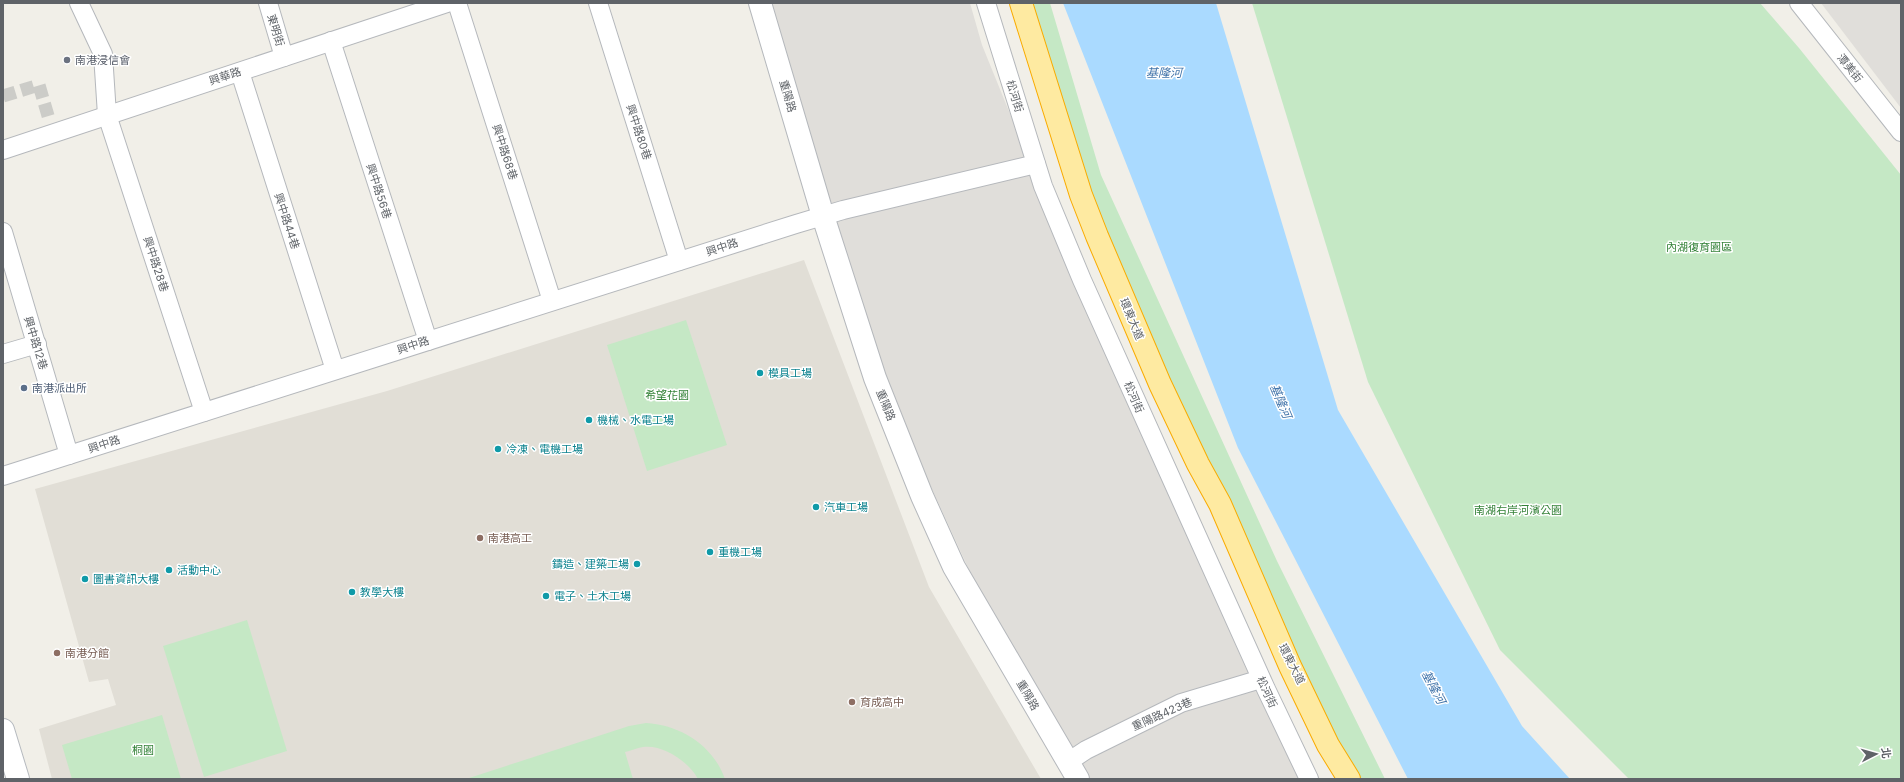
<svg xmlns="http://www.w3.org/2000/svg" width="1904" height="782" font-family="Inter,'Noto Sans TC',sans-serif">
<rect width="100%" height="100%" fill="#f1efe8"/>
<!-- industrial -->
<g fill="#e0deda">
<polygon points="761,3 970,3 982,45 1069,259 1177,505 1320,779 1087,779 986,607 899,417"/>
<polygon points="1821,3 1901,3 1901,108"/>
</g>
<!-- education -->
<polygon fill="#e1ded6" points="804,260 929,587 1041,779 52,779 39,729 116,705 108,679 89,682 35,489 387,391"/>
<!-- green -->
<g fill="#c5e8c5">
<polygon points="1020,3 1050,3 1101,175 1277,561 1385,779 1357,779 1290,652 1096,227"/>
<polygon points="1252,3 1760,3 1799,48 1901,175 1901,779 1629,779 1500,650 1368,382"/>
<polygon points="686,320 727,445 647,471 607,345"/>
<polygon points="247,620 287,751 204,777 163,646"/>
<polygon points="162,715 181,779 72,779 62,745"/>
<path d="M646,723C680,725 713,745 725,779H698C689,762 663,744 643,747C637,748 630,751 625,752L633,779H466L629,726Z"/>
</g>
<!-- water -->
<polygon fill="#aadaff" points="1063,3 1216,3 1338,410 1522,726 1570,779 1408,779 1238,448"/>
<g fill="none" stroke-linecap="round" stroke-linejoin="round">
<!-- pedestrian-tunnel -->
<polyline stroke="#ccccc8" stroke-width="13" stroke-dasharray="13 6" stroke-linecap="butt" points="3,96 39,85 49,119"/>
<!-- minor casing -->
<g stroke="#b5b8bc" stroke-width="20">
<g id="minor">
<polyline points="79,3 103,54 107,115 204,412"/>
<polyline points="268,3 284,57"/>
<polyline points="457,3 552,301"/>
<polyline points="598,3 679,261"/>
<polyline points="986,3 1043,186 1082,280 1266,689 1309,779"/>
<polyline points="1799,3 1901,132"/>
<polyline points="331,41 428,341"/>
<polyline points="240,72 335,370"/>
<polyline points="3,150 447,3"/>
<polyline points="3,232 69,455"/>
<polyline points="3,354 37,344"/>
<polyline points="3,476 796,224 843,210 1036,164"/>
<polyline points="1068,762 1086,750 1181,703 1261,679"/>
</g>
</g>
<!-- tertiary casing -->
<g stroke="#b5b8bc" stroke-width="24">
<polyline id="tertiary" points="760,3 823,216 875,378 922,496 954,567 1078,779"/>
</g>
<!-- secondary casing -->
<g stroke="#b6babf" stroke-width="24">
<polyline id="secondary" points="3,730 18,779"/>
</g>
<!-- trunk casing -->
<g stroke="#f9ab00" stroke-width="24">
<polyline id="trunk" points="1021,3 1081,195 1097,236 1160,384 1198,464 1220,504 1290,666 1328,745 1349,779"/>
</g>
<!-- minor -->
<use href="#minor" stroke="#fff" stroke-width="18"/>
<!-- tertiary -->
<use href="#tertiary" stroke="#fff" stroke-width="22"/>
<!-- secondary -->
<use href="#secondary" stroke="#fff" stroke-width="22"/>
<!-- trunk -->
<use href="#trunk" stroke="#feeaa1" stroke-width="22"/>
</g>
<!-- markers -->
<circle fill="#6b7280" stroke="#fff" stroke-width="1.5" cx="67" cy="60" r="4"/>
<g fill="#0f9aa8" stroke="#fff" stroke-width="1.5">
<circle cx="760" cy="373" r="4"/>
<circle cx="589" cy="420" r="4"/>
<circle cx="498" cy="449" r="4"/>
<circle cx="816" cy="507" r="4"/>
<circle cx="710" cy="552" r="4"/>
<circle cx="637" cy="564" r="4"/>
<circle cx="169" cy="570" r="4"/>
<circle cx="85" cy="579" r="4"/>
<circle cx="352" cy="592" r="4"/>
<circle cx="546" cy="596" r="4"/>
</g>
<circle fill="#5c6f8a" stroke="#fff" stroke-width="1.5" cx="24" cy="388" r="4"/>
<g fill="#8d6e63" stroke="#fff" stroke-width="1.5">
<circle cx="480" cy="538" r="4"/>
<circle cx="57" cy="653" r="4"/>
<circle cx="852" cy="702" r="4"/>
</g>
<g text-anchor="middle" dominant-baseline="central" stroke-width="3" stroke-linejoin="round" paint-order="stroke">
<!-- street labels -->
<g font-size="11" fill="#5f6368" stroke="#fff">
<text transform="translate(276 30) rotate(73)">東明街</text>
<text transform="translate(1850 68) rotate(51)">潭美街</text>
<text transform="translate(225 76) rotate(-18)">興華路</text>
<text transform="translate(788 96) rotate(74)">重陽路</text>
<text transform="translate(1015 96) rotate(73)">松河街</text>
<text transform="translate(639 132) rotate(72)">興中路80巷</text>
<text transform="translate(505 152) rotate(72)">興中路68巷</text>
<text transform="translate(379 191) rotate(72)">興中路56巷</text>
<text transform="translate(287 221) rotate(72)">興中路44巷</text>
<text transform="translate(722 247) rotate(-18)">興中路</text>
<text transform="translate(156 264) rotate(72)">興中路28巷</text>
<text transform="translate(1132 319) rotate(67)">環東大道</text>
<text transform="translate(36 343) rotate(73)">興中路12巷</text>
<text transform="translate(413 345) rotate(-18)">興中路</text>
<text transform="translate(1134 397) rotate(66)">松河街</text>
<text transform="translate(886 405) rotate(68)">重陽路</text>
<text transform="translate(104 444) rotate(-18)">興中路</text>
<text transform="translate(1292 664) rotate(63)">環東大道</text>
<text transform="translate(1267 692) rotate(65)">松河街</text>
<text transform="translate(1028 695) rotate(60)">重陽路</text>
<text transform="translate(1162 714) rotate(-24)">重陽路423巷</text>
</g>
<!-- worship labels -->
<g font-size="11" fill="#5b616d" stroke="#fff" text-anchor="start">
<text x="75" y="60">南港浸信會</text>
</g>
<!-- park labels -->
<g font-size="11" fill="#348238" stroke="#fff">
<text x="1699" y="247">內湖復育園區</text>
<text x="667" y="395">希望花園</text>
<text x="1518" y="510">南湖右岸河濱公園</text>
<text x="143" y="750">桐園</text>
</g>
<!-- culture labels -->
<g font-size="11" fill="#0d838f" stroke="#fff" text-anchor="start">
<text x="768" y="373">模具工場</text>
<text x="597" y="420">機械、水電工場</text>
<text x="506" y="449">冷凍、電機工場</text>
<text x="824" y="507">汽車工場</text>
<text x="718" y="552">重機工場</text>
<text x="629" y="564" text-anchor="end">鑄造、建築工場</text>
<text x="177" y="570">活動中心</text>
<text x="93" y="579">圖書資訊大樓</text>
<text x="360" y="592">教學大樓</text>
<text x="554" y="596">電子、土木工場</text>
</g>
<!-- service labels -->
<g font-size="11" fill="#4e5e75" stroke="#fff" text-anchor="start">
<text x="32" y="388">南港派出所</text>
</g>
<!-- education labels -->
<g font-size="11" fill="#785e54" stroke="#fff" text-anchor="start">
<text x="488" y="538">南港高工</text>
<text x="65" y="653">南港分館</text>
<text x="860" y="702">育成高中</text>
</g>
<!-- water labels -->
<g font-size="12" font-style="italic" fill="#4174aa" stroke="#fff">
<text x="1164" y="72">基隆河</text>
<text transform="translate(1281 401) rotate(67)">基隆河</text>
<text transform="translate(1434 687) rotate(62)">基隆河</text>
</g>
</g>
<!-- border -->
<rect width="1904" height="782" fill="none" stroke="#5f6368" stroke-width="8"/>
<!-- north arrow -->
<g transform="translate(1876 754) rotate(84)" stroke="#ffffff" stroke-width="3" paint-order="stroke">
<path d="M0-3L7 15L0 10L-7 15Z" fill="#5f6368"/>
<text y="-6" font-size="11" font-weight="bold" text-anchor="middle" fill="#5f6368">北</text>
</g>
</svg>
